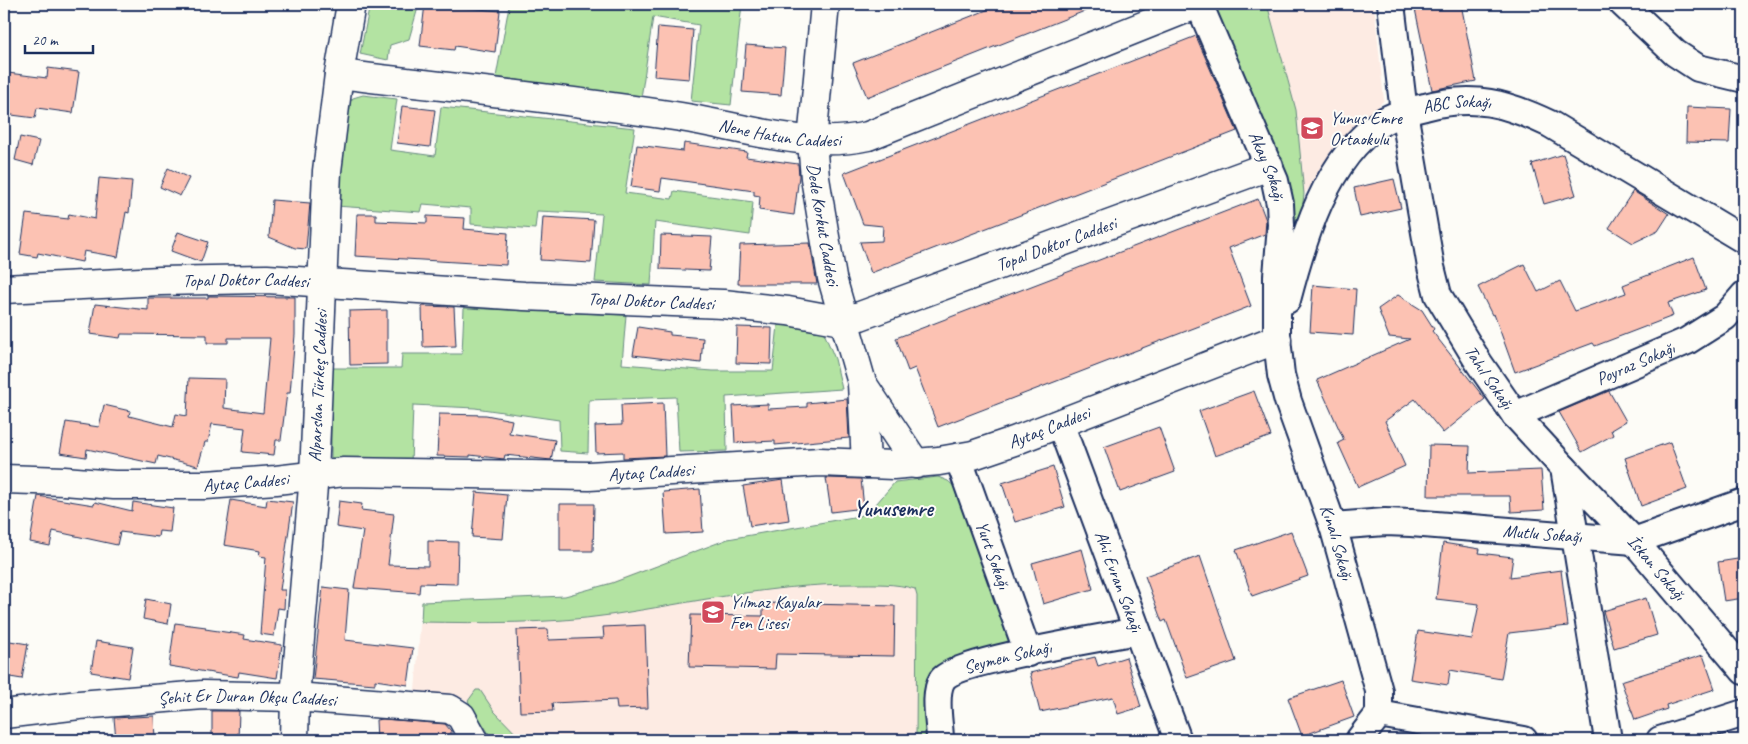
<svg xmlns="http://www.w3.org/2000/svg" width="1748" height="744" font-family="Caveat,sans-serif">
<rect width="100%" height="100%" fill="#fdfcf7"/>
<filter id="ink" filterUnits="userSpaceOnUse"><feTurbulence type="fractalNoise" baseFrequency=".02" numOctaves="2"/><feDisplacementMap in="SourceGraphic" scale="10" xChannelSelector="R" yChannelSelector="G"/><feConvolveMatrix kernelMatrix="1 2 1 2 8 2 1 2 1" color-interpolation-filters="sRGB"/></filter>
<g filter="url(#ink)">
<!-- built -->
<g fill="#fdebe3">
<polygon points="1209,4 1374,4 1384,100 1304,194 1302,214 1288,242"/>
<polygon points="938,477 948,481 944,663 939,665 933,674 930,740 493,740 468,701 457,696 415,691 422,602 565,596 590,590 728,539 859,516 870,511 895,482"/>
</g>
<!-- green -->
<g fill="#b3e3a2" stroke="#678980">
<polygon points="370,4 419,4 409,39 390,45 388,60 360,54"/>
<polygon points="493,4 742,4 731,105 691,101 699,25 653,17 641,98 496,77 509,6"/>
<polygon points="1209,4 1267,4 1296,110 1304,194 1300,227 1288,242"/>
<polygon points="363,95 397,99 390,150 435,156 441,107 635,128 625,193 672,199 674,191 753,202 750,235 655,222 651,285 595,282 602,214 537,211 535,229 471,224 471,208 423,204 421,212 336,206 347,106 353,98"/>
<polygon points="464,308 626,315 622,364 713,371 773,371 778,325 822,328 835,359 842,389 726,397 727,451 679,452 676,397 589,400 588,453 560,451 559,420 475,408 413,405 411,464 331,458 331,368 401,368 402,354 462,354"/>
<path d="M938,477L948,481L956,488L1013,647L939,665L933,674L930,740H916L917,596L915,589C896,583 874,584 855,584C772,584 691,603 610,615C548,624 484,623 421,622L422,602L565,596L612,583L728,539L859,516L870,511L895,482Z"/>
<polygon points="476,690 480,690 494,711 522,740 493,740 468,701"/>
</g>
<!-- building -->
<g fill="#fcc2b3" stroke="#1b2f5e">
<polygon points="425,4 500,11 495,52 455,46 454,50 420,46"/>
<polygon points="1002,4 1100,5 867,97 853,63"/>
<polygon points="1414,4 1461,4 1476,81 1432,90"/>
<polygon points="658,27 693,30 689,79 654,76"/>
<polygon points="1196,36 1237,131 871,273 860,242 882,241 883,226 863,224 844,173"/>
<polygon points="746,45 785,48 781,95 742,92"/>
<polygon points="48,68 79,72 73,113 37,108 35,118 4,114 8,73 47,78"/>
<polygon points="402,106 435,110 430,147 397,143"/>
<polygon points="1687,107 1731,109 1729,143 1686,142"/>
<polygon points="20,137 39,141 33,165 15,160"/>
<polygon points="684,143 747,152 746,157 798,164 799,176 794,215 759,210 760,196 754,195 754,191 662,178 660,191 631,187 637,145 683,151"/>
<polygon points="1563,154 1576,195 1544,204 1532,164"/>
<polygon points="168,168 189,178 180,196 160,187"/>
<polygon points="99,178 132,181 129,213 126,212 118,257 84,251 82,262 38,253 37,257 20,254 26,214 68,219 69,214 95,219"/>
<polygon points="1394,179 1401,208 1360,217 1354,188"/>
<polygon points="1633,191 1669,214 1658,231 1633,243 1609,228"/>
<polygon points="1258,199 1266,220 1265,234 1229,248 1251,306 938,427 915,368 908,371 896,338"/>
<polygon points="272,200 310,203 306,249 295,248 269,237"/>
<polygon points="357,214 376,214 376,221 427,223 427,216 465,218 464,229 508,233 506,265 355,256"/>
<polygon points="543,217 594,220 591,263 540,260"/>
<polygon points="178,232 208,242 201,262 171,251"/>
<polygon points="661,235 712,237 709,271 660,269"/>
<polygon points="810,243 817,284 738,284 740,245"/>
<polygon points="1694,257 1706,290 1668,303 1673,316 1595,346 1593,343 1515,372 1494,314 1492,315 1478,287 1524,264 1538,292 1560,281 1575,311 1626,293 1623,285"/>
<polygon points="1313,285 1356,289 1353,335 1310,332"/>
<polygon points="1398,295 1422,310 1434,329 1432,331 1485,399 1443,433 1415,399 1385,421 1405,466 1358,487 1338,443 1344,440 1317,380 1410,339 1389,337 1378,309"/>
<polygon points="208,296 295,297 295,335 290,393 287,393 281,440 276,440 274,455 242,452 245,428 212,424 208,442 205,442 198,466 158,456 156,464 87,449 86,457 60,453 66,422 99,427 104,405 130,411 129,416 173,427 176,414 187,416 189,378 225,379 224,408 263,413 270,338 228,338 228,343 207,343 207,335 121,334 120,338 90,334 95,304 148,310 148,298 208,298"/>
<polygon points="422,306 454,307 456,346 423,347"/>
<polygon points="387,310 387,364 350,365 349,311"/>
<polygon points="638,327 670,332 670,335 703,338 701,363 633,355"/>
<polygon points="737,327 772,328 771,364 736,363"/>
<polygon points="1254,391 1271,436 1215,456 1199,411"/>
<polygon points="1609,391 1626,421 1611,430 1613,435 1582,452 1559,412"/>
<polygon points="847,399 849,438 775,445 775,441 735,443 733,406 768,404 768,409 807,407 807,403"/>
<polygon points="663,403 665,456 623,458 623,452 596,453 595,426 622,425 621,405"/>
<polygon points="439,414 486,415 512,420 509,433 555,440 551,460 505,455 504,459 470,455 470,457 437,456"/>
<polygon points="1159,427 1175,472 1120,492 1104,447"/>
<polygon points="1670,442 1687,489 1641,506 1625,458"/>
<polygon points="1429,445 1470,446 1469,473 1541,470 1544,510 1511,512 1510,496 1428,496"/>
<polygon points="1053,467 1065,507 1015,522 1002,483"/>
<polygon points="826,478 861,479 864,508 831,512"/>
<polygon points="783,480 789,520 750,526 743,486"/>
<polygon points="700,489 703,532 666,534 663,492"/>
<polygon points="476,492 507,495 503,539 472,537"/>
<polygon points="38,496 94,505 95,502 132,511 133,502 173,508 170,532 159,531 158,537 120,532 117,545 53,531 50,546 30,542"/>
<polygon points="267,499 293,502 280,590 285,590 284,609 278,608 274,636 260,634 266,557 259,556 260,551 224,545 231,500 266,506"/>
<polygon points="339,501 362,504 361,510 394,514 388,565 428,566 428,541 458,542 457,584 420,583 419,593 354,588 363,531 336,527"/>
<polygon points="560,504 594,504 593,551 560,551"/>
<polygon points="1291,531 1308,576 1252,596 1236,550"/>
<polygon points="1443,543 1480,549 1479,553 1513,557 1510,577 1561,570 1568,626 1509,633 1501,679 1450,670 1448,685 1410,679 1418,631 1472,639 1479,604 1436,599"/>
<polygon points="1082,549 1093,589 1043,604 1032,563"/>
<polygon points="1200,556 1236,661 1187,678 1166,620 1162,622 1145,576"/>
<polygon points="1744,558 1744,598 1724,601 1718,562"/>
<polygon points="323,587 349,590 345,640 413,648 408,685 375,680 375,684 313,679"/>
<polygon points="1646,598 1657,635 1614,648 1603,611"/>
<polygon points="146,599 171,604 168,624 143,619"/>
<polygon points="763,603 895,606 894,656 776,654 775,669 689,667 691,615 763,616"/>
<polygon points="175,623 206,627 205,629 245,635 244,639 282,645 277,678 239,672 238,677 169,666"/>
<polygon points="645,625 648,708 617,709 616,700 552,703 553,711 520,712 517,630 548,629 549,640 604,638 603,627"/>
<polygon points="4,640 28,644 22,679 4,676"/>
<polygon points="96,641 133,647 128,678 91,672"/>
<polygon points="1703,655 1715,689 1666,705 1667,709 1635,720 1621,681"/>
<polygon points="1095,657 1098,666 1126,657 1141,707 1118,714 1113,697 1040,712 1030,673"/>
<polygon points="1341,680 1354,717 1302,736 1288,698"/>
<polygon points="212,711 239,711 238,740 212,740"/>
<polygon points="154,716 155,740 116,740 114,718"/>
<polygon points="383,719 445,724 451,731 451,740 377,740 376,720"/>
</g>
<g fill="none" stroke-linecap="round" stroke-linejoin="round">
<!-- minor casing -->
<g stroke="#1b2f5e" stroke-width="30">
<g id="minor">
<path id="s1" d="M1199,4L1275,181L1280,204L1281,225L1277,276V339L1281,375L1288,401L1333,526L1379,691V714L1359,740"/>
<path id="s2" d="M1391,4L1404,112L1431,267L1438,295L1479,363L1515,415L1564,468L1608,740"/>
<polyline points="1623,4 1675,53 1698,68 1744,79"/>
<path id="s3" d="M1287,300C1303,239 1326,158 1382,122C1395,114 1411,110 1425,107C1474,94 1506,103 1550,124L1744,240"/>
<path id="s4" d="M1515,415L1687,341L1725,317L1744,295"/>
<path id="s5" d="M1060,423L1178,740"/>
<path id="s6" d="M958,457L1028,653"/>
<path id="s7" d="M1564,468L1634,541L1744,671"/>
<path id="s8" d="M1333,526L1385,522L1411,523L1634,541L1744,502"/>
<polyline points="1379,714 1524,740"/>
<path id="s9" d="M940,740C940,723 933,695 942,680C955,661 1107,637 1137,631"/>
<polyline points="1660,740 1744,713"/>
</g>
</g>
<!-- tertiary casing -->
<g stroke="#1b2f5e" stroke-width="31">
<g id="tertiary">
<path id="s10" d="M825,4L812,141L815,178L832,278L862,383L866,464"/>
<path id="s11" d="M339,74C453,88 568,99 681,117C742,127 806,150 868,136L1198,4"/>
<path id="s12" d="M4,289L160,281L267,279L524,296L723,304L788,311L842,321L860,316L1269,166"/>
<polyline points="862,383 916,464"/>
<path id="s13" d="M4,479L64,481L114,485H206L276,480L344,472L589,476L820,462L893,465L939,461L973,455L1014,441L1277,339"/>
<path id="s14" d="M4,714L79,705L203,695L295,697L450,709L461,716L474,740"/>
<path id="s15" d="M294,740L295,697L314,475L327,171L339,74L351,4"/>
</g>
</g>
<!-- minor -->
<use href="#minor" stroke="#fdfcf7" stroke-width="26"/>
<!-- tertiary -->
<use href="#tertiary" stroke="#fdfcf7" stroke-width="28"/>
</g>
</g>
<!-- icons -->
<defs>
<g id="school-square" transform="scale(1.25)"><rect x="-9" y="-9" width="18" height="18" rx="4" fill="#d1495b" stroke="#fdfcf7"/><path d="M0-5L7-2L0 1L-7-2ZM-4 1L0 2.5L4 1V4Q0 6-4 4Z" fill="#fff"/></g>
</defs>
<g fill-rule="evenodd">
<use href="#school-square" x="1312" y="128"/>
<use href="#school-square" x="713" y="612"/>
</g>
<g text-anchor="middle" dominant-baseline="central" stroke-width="4" stroke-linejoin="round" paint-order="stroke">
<!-- street labels -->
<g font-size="18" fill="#1b2f5e" stroke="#fdfcf7">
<text stroke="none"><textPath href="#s3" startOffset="284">ABC Sokağı</textPath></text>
<text stroke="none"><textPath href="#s11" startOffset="445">Nene Hatun Caddesi</textPath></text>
<text stroke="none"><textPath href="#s1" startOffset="176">Akay Sokağı</textPath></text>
<text stroke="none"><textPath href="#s10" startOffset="222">Dede Korkut Caddesi</textPath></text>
<text stroke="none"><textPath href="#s12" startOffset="1068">Topal Doktor Caddesi</textPath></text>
<text stroke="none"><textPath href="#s12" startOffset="242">Topal Doktor Caddesi</textPath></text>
<text stroke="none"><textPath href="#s12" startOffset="648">Topal Doktor Caddesi</textPath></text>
<text stroke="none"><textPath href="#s4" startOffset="131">Poyraz Sokağı</textPath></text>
<text stroke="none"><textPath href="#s2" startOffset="392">Tahıl Sokağı</textPath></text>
<text stroke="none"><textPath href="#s15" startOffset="355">Alparslan Türkeş Caddesi</textPath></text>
<text stroke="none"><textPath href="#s13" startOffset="1052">Aytaç Caddesi</textPath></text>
<text stroke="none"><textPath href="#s13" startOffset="648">Aytaç Caddesi</textPath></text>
<text stroke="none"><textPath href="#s13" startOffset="242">Aytaç Caddesi</textPath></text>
<text stroke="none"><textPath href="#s8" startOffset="210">Mutlu Sokağı</textPath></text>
<text stroke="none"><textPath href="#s1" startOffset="564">Kınalı Sokağı</textPath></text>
<text stroke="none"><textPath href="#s6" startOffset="104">Yurt Sokağı</textPath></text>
<text stroke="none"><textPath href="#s7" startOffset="136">İskan Sokağı</textPath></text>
<text stroke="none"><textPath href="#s5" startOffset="169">Ahi Evran Sokağı</textPath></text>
<text stroke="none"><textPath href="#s9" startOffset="131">Seymen Sokağı</textPath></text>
<text stroke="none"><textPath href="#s14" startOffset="244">Şehit Er Duran Okçu Caddesi</textPath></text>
</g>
<!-- poi labels -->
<g font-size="18" fill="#1b2f5e" stroke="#fdfcf7" text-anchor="start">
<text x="1330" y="118">Yunus Emre<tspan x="1330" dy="21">Ortaokulu</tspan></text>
<text x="730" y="602">Yılmaz Kayalar<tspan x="730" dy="21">Fen Lisesi</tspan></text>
</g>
<!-- district labels -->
<g font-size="22" font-weight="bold" fill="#1b2f5e" stroke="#fdfcf7">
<text x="893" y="509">Yunusemre</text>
</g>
</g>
<!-- margin -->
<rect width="1748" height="744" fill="none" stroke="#fdfcf7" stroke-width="20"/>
<rect x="10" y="10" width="1728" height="724" fill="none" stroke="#1b2f5e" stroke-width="2" filter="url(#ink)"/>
<!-- scale -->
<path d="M25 45v8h68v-8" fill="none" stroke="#1b2f5e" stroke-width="2.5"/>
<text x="32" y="45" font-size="15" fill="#1b2f5e" stroke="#fdfcf7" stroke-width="4" paint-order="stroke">20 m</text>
</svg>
